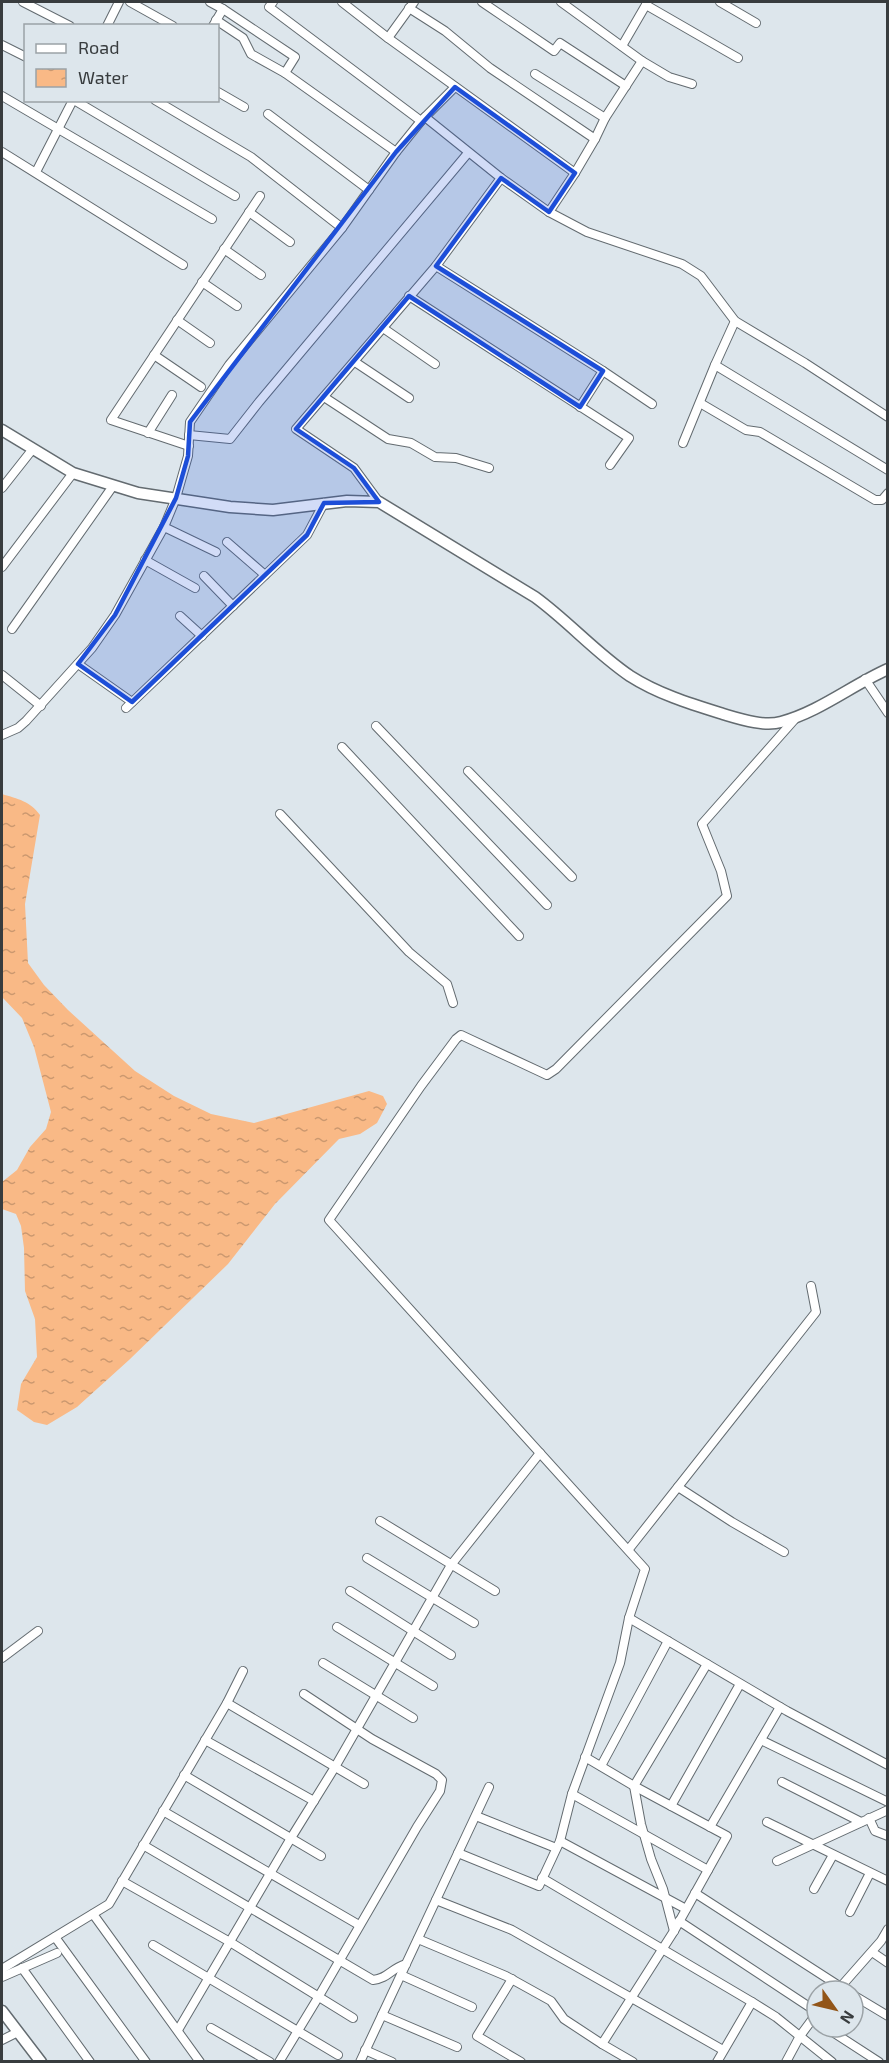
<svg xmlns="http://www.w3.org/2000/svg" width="889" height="2063" font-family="'Exo 2',sans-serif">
<defs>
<pattern id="water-ripples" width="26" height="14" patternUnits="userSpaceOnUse" patternTransform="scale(1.5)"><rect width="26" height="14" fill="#f9b986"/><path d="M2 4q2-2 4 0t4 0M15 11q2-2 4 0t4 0" fill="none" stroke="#cb986f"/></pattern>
</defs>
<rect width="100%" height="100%" fill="#dde6ec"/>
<!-- water -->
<path fill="url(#water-ripples)" d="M2,794C18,799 30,801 40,815L25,904L28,963L44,985L68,1010L135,1071L174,1096L211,1114L254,1123L369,1091L383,1096L387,1104L377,1123L360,1134L339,1139L275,1204L228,1264L129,1360L77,1407L47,1425L34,1422L17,1410L21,1384L37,1357L35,1319L25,1291L24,1248L21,1226L16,1214L2,1209V1182L17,1170L30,1147L46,1129L51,1112L34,1047L22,1018L2,997Z"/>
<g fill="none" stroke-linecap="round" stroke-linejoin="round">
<!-- street casing -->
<g stroke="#636b70" stroke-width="10">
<g id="street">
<polyline points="23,2 70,26"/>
<polyline points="130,2 173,26"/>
<polyline points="210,2 223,9"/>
<polyline points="273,2 269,7 421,121"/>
<polyline points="342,2 388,38 575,173"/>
<polyline points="482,2 554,51 560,43 626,86"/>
<polyline points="561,2 642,61 605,118 595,139 575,173 549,212 587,232 682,264 701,276 735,321 805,363 888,417"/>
<polyline points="720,2 756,23"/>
<polyline points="646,5 738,58"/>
<polyline points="409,8 445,31 490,68 595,139"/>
<polyline points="216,20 243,38 251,54 285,73"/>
<polyline points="107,26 119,2"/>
<polyline points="213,26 223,9 295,57 285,73 396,152"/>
<polyline points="388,38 414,2"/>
<polyline points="2,45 26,57"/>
<polyline points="622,46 647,3"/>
<polyline points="642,61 669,77 692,84"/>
<polyline points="535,74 605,118"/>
<polyline points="218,92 244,107"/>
<polyline points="2,96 212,219"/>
<polyline points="74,100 235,196"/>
<polyline points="155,100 251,157 342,228"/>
<polyline points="268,114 369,190"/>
<polyline points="425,117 501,178 549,212"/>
<polyline points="2,152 183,265"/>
<polyline points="36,172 73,100"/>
<polyline points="249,212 290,242"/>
<polyline points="224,249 261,275"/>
<polyline points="436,266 603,371 652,404"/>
<polyline points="202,282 237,306"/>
<polyline points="409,296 629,438 610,465"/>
<polyline points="177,320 210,343"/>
<polyline points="383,328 435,364"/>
<polyline points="154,355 201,387"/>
<polyline points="355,362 409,398"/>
<polyline points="715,365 888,470"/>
<polyline points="324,397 388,439 411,443 435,457 456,458 489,468"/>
<polyline points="700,403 746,430 760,432 875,500 882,500 888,493"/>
<polyline points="580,407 603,371"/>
<polyline points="148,433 172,395"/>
<polyline points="189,435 230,439 259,402 468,153"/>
<polyline points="683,443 715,365 735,321"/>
<polyline points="189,446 111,420 260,196"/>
<polyline points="2,488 32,450"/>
<polyline points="379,502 354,468 296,429 436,266 501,178"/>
<polyline points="164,527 216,552"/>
<polyline points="227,542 265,575"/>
<polyline points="145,560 195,588"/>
<polyline points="2,567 73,473"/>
<polyline points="204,576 233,606"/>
<polyline points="180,616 202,636"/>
<polyline points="12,629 113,486"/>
<polyline points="78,664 132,702"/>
<polyline points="2,675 41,706"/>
<polyline points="865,679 888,713"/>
<polyline points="126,708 307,535 324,503"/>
<polyline points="376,726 547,905"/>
<polyline points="2,735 18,728 26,721 92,648 115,615 164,527 176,498 188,456 190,422 229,365 342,228 396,152 421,121 455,87"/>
<polyline points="342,747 519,936"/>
<polyline points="468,771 572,877"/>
<polyline points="280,814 409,952 447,984 453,1003"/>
<polyline points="678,1487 732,1522 784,1552"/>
<polyline points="380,1521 495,1591"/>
<polyline points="629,1549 816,1312 811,1286"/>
<polyline points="367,1558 474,1623"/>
<polyline points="350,1591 451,1655"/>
<polyline points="629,1618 787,1711 888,1765"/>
<polyline points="337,1627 433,1686"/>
<polyline points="2,1658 38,1631"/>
<polyline points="323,1663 413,1718"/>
<polyline points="227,1703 364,1784"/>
<polyline points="205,1740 314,1801"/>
<polyline points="761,1740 888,1802"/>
<polyline points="585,1757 634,1786 727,1836 674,1931 602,2044"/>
<polyline points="601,1766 668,1641"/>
<polyline points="184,1775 321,1856"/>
<polyline points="782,1782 861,1822"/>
<polyline points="572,1794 708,1870"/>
<polyline points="671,1806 740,1684"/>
<polyline points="163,1811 359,1925"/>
<polyline points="476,1816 556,1848"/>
<polyline points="869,1818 875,1831 888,1836"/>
<polyline points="767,1822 888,1881"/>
<polyline points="710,1827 780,1707"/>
<polyline points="560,1841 686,1909"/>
<path d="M143,1845L373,1980C389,1978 390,1969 406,1964"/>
<polyline points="458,1853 539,1886 560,1841 572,1794 620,1663 629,1618 645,1569 329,1220 421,1086 456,1039 461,1035 547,1075 556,1069 727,896 721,871 702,824 795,719"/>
<polyline points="777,1861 888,1810"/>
<polyline points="542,1878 752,2002 776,2017 832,2062"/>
<polyline points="122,1881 230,1942 353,2018"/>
<polyline points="814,1889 833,1855"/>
<polyline points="695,1893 847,1991"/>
<polyline points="436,1900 512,1930 723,2050"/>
<polyline points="850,1912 870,1873"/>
<polyline points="93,1914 200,2062"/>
<polyline points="679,1921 817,2012"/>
<polyline points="674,1931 663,1889 651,1859 641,1824 634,1786 707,1664"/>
<polyline points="55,1937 146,2062"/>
<polyline points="418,1939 506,1976 551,2001 564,2019 602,2044 633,2062"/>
<polyline points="153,1945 338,2055"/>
<polyline points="872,1952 888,1963"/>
<polyline points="22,1968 90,2062"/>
<polyline points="2,1969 109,1904 227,1703 243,1671"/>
<polyline points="401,1975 472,2007"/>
<polyline points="2,1977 57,1953"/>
<polyline points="512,1979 477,2036 521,2062"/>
<polyline points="837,1991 881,1941 888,1929"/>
<polyline points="853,1995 888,2016"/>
<polyline points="382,2015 457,2047"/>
<polyline points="825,2027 879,2062"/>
<polyline points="211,2028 270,2062"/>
<polyline points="178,2030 291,1838 335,1767 451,1565 540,1453"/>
<polyline points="2,2040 18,2032"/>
<polyline points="365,2050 392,2062"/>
<polyline points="279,2062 319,1996 417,1827 440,1791 442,1780 436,1774 372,1739 304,1694"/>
<polyline points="360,2062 489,1787"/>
<polyline points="717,2062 752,2002"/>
<polyline points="786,2062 800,2036 817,2013"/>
</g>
</g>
<!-- secondary casing -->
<g stroke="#636b70" stroke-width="13">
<g id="secondary">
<path d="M2,430L73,473L138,493L230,507L273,510L347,501L379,502L535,597C568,621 596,653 630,676C658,694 691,704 723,714C740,719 764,727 781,722C819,712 852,685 888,669"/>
<polyline points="2,2011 41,2062"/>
</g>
</g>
<!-- street -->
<use href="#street" stroke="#fff" stroke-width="8"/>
<!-- secondary -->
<use href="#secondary" stroke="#fff" stroke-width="10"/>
</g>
<!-- marked area -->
<path fill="#1d4ed8" fill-opacity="0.2" stroke="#1d4ed8" stroke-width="4.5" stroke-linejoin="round" d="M455,87L575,173L549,212L501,178L436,266L603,371L580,407L409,296L296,429L354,468L379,502L324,503L307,535L132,702L78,664L115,615L176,498L188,456L190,422L396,152Z"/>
<!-- border -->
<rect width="889" height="2063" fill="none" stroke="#383c3e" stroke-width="6"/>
<!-- legend -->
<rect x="24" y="24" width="195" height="78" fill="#dde6ec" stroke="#9ba2a6" stroke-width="1.5"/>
<rect x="36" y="44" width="30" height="9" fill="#ffffff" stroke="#9ba2a6" stroke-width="1.5"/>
<text x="78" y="54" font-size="18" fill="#383c3e">Road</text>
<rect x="36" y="69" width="30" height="18" fill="url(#water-ripples)" stroke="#9ba2a6" stroke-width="1.5"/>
<text x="78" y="84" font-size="18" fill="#383c3e">Water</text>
<!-- north arrow -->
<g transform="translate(835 2009) rotate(124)"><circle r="28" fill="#dde6ec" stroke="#9ba2a6" stroke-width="1.5"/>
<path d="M0-4.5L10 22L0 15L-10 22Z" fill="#925518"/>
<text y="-9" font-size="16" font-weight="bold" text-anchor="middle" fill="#383c3e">N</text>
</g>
</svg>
